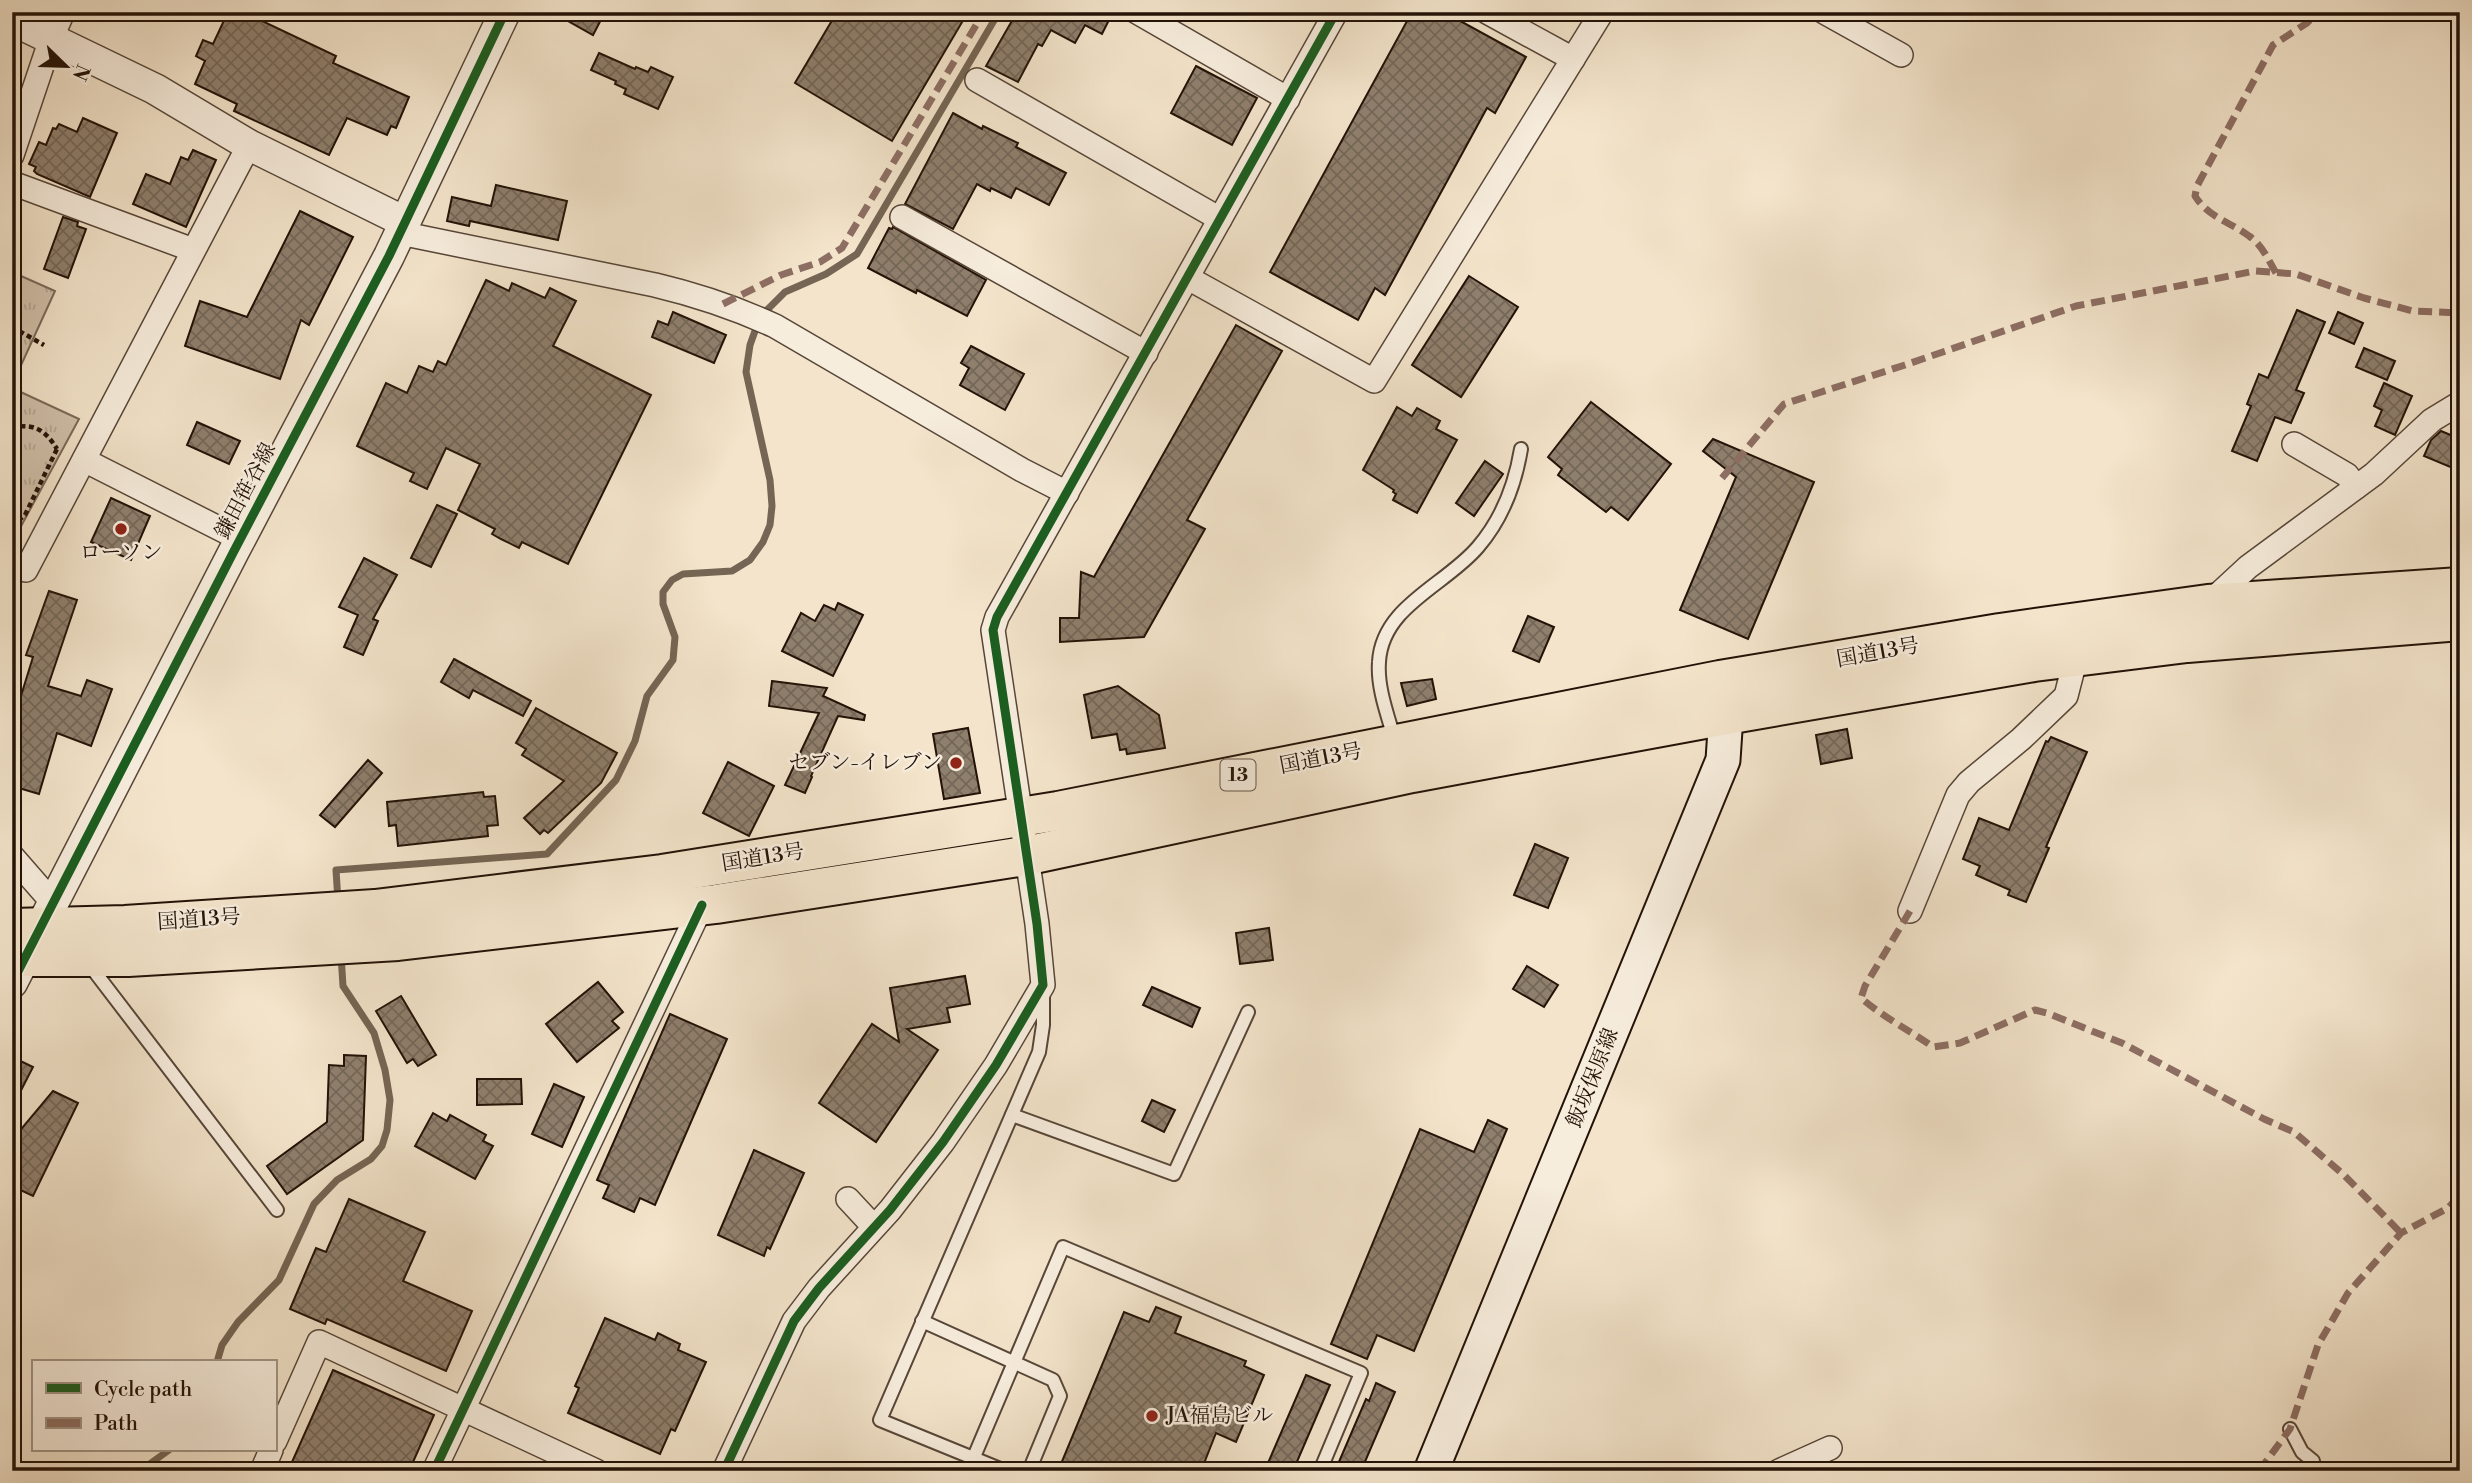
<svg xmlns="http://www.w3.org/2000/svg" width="2472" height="1483" font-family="'Libre Bodoni','Noto Serif JP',serif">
<defs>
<pattern id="grass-tufts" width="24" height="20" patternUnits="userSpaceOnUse" patternTransform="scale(1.75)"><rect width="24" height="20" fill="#d0c0aa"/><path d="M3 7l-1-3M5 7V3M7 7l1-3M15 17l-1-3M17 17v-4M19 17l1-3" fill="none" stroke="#b2a491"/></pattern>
<pattern id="building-cross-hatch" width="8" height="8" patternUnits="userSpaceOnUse" patternTransform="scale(1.75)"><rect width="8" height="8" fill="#8f7f6d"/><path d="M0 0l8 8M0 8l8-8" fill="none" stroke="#746758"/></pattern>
</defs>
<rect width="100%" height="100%" fill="#f3e4cb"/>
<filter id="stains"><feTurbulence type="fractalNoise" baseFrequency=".00286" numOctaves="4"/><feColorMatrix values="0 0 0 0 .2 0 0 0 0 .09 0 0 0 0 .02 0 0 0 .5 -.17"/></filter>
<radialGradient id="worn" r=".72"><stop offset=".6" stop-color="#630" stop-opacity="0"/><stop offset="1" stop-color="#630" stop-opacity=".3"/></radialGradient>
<!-- grass -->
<g fill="url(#grass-tufts)" stroke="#7a6958" stroke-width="2">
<polygon points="12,272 55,291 12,385"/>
<polygon points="12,388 79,419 12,543"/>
</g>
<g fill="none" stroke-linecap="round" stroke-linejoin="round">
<!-- stream -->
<g stroke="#756554" stroke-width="7">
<polyline points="338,901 336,870 547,854 616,780 635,741 647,696 673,660 675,637 663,604 663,592 672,580 683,574 732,571 750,560 763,542 770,525 772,506 770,480 746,372 750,345 760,317 785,292 826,274 857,254 999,12"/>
<polyline points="217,1362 222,1345 238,1322 279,1280 314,1204 337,1180 371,1159 382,1146 387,1130 390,1100 385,1070 374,1033 343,986 341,955"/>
<polyline points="140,1471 169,1450"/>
</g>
</g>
<!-- building -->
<g fill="url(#building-cross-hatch)" stroke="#231207" stroke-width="2">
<polygon points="228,12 243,12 336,56 333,63 409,97 396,128 391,126 387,135 347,118 329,155 234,111 237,104 195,84 205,61 196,56 203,40 213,44"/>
<polygon points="552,12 605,12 593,35"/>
<polygon points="837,12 968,12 892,141 795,83"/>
<polygon points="1017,12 1113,12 1102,34 1085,25 1075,43 1051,30 1042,46 1038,44 1018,82 986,66"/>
<polygon points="1412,12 1444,12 1526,57 1495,113 1487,108 1385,295 1375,288 1358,320 1270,272"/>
<polygon points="599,53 635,69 636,67 648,72 651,67 673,77 658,109 624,94 626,89 615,84 616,81 591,70"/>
<polygon points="1196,66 1257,98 1232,145 1171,113"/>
<polygon points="953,113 982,129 983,126 1018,143 1016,147 1066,173 1049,205 1016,188 1011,198 991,188 990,191 977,184 953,229 905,204"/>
<polygon points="83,118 117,133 90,197 37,174 34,171 36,167 29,164 39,142 46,145 53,128 56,129 59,124 77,132"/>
<polygon points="193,150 216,160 186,227 133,204 146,174 170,184 181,157 188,160"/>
<polygon points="496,185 567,201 558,240 470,221 469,226 447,221 452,197 491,206"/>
<polygon points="300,211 353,237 309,325 301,320 280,379 185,346 200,301 247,317"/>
<polygon points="63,217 78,222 77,226 86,229 68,278 44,269"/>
<polygon points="893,227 986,280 967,316 917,290 916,293 868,268 889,228 892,229"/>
<polygon points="1469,276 1518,307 1461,397 1412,365"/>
<polygon points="486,280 509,291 512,283 545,298 550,288 576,301 553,346 651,395 568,564 522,542 519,548 501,539 492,534 495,529 458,510 480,464 446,448 427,489 410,481 414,473 357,446 386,383 407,393 419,366 433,372 438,361 446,365"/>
<polygon points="2297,310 2325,322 2296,390 2304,393 2291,423 2275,417 2257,461 2232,451 2251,406 2247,404 2259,374 2268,378"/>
<polygon points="673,312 726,335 714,363 652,337 658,321 668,325"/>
<polygon points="2338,312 2363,323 2354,344 2329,333"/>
<polygon points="1236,325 1282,351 1187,520 1205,529 1144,637 1060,642 1060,618 1079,618 1081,572 1094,577"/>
<polygon points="971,346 1024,374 1005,410 960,385 969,368 961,363"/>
<polygon points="2364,348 2395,361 2387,380 2356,367"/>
<polygon points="2384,383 2412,396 2395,435 2375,426 2382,410 2374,406"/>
<polygon points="1591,402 1671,464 1628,520 1611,507 1606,512 1558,475 1562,469 1548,457"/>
<polygon points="1397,407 1412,416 1417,408 1440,421 1436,429 1457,440 1417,513 1393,500 1396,494 1393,492 1394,490 1363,470"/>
<polygon points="197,422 240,441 229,464 187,445"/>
<polygon points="2441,431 2460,439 2460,471 2424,456 2431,440"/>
<polygon points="1713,439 1814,482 1748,639 1680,610 1736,477 1703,451"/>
<polygon points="1485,461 1503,474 1474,516 1456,503"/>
<polygon points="111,498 150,516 131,560 91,542"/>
<polygon points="437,505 457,514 431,567 411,558"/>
<polygon points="364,558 397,575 373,619 378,621 363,655 344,647 358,615 339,607"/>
<polygon points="49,591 77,600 48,686 81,696 87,680 112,689 91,746 57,733 39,794 12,786 12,725 33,657 26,655"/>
<polygon points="838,603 863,615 833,676 782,651 801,613 815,621 824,605 835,610"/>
<polygon points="1528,616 1554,627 1539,662 1513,651"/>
<polygon points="454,659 531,701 523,716 473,690 469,698 441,682"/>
<polygon points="1432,679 1436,699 1407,706 1401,683"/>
<polygon points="772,681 827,688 823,696 865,715 864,720 838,716 811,776 812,777 805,793 785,785 819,713 769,706"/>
<polygon points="1118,686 1159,715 1165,748 1127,754 1126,749 1120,750 1117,734 1092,738 1084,695"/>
<polygon points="536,708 617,753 601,783 548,833 544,830 540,834 524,818 564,781 522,755 526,749 516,743"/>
<polygon points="968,728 980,793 944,799 933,734"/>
<polygon points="1847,729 1852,758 1821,764 1816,735"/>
<polygon points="2051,737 2087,752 2046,847 2049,848 2026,902 2008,895 2010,890 1976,875 1980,866 1963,859 1979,818 2009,830 2046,741 2048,742"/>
<polygon points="368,760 382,773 335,827 320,815"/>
<polygon points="728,762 774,786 749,836 703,813"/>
<polygon points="483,792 484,797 495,796 498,825 487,826 488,836 398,846 396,825 389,826 387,802"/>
<polygon points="1535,844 1568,858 1548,908 1514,895"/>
<polygon points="1269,928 1273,960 1240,964 1236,933"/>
<polygon points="1527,966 1558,985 1544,1007 1513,989"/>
<polygon points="965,976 970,1004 947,1008 950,1022 907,1029 938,1050 876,1142 819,1103 872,1024 899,1042 890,988"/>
<polygon points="598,982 623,1012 612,1021 619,1028 577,1062 546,1024"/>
<polygon points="1152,987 1200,1008 1192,1027 1143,1005"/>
<polygon points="401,996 436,1055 418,1066 413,1059 407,1063 376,1011"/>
<polygon points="670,1014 727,1039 655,1205 640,1198 634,1212 603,1198 609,1185 597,1180"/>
<polygon points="344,1055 366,1056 363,1140 287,1194 267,1166 327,1122 329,1065 344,1066"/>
<polygon points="12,1057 33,1067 12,1108"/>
<polygon points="477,1079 521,1079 522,1104 477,1105"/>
<polygon points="554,1084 584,1097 562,1147 532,1134"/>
<polygon points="53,1091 78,1103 33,1196 12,1186 12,1140"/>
<polygon points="1152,1100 1175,1110 1164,1132 1142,1121"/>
<polygon points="433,1113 447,1121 450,1115 486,1135 483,1141 493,1146 475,1179 415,1146"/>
<polygon points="1488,1120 1507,1129 1414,1351 1377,1335 1367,1359 1331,1344 1420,1129 1474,1152"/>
<polygon points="754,1150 804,1173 770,1249 767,1247 764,1256 718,1235"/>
<polygon points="349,1199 425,1232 403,1281 472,1311 446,1371 327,1319 325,1324 290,1309 316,1248 326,1252"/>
<polygon points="1156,1307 1181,1317 1175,1333 1246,1361 1244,1366 1264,1375 1236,1442 1216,1433 1201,1471 1058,1471 1124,1312 1149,1322"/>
<polygon points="605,1318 655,1340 658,1333 680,1344 678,1350 706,1362 675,1431 671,1429 660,1454 568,1413 579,1388 575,1386"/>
<polygon points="333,1370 434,1415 409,1471 288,1471"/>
<polygon points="1306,1375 1330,1385 1293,1471 1286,1471 1268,1463"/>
<polygon points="1376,1383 1395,1392 1361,1471 1335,1471 1366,1399 1369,1401"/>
</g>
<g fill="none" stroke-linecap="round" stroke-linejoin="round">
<!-- service casing -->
<g stroke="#574638" stroke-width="16">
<g id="service">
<path d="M1395,741C1388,716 1377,688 1379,662C1382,606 1446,585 1478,547C1502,519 1515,485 1521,449"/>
<polyline points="88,963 277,1210"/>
<polyline points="1012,1115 1174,1174 1248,1012"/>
<polyline points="922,1321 1053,1380 1060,1396 1029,1471"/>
<polyline points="2290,1429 2302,1452 2313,1461"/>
<polyline points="968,1471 1063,1247 1361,1373 1320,1471"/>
<polyline points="1005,1471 880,1420 1039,1052 1043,1025 1043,992"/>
</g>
</g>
<!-- minor casing -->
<g stroke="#574638" stroke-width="26">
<g id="minor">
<polyline points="1137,12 1288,99"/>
<polyline points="1487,12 1573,59"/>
<polyline points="1824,12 1901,55"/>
<polyline points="977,80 1220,219"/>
<polyline points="12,155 51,39 63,12"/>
<polyline points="12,183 193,250"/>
<polyline points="902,217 1146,353"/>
<path d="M400,233L655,285C697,295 736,308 775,326L1022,470L1067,493"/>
<polyline points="1188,278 1374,381 1602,12"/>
<polyline points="2294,444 2347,475 2356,487"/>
<polyline points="84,460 240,539"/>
<polyline points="12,563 26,570 249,145"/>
<polyline points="2208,604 2248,567 2374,474 2432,420 2460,403"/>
<polyline points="12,856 53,903"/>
<polyline points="1910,911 1958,795 1969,782 2021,739 2066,696 2076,657"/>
<polyline points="848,1199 874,1227"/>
<polyline points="275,1441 319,1342 596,1471"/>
<polyline points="262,1471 271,1450"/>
<polyline points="434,1471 702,905"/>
<polyline points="724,1471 794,1321 819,1288 890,1210 943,1142 996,1065 1043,985 1037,924 993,630 997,617 1336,12"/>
<polyline points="1779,1471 1830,1448"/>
</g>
</g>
<!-- tertiary casing -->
<g stroke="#574638" stroke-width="33">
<g id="tertiary">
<polyline points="12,20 155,89 249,145 405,222"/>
<polyline points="12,983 234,551 389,256 505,12"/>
</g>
</g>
<!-- secondary casing -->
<g stroke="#231207" stroke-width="37">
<polyline id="secondary" points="1431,1471 1723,760 1726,715 1721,689"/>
</g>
<!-- trunk casing -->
<g stroke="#231207" stroke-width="42">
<g id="trunk">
<polyline points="12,928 125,925 375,909 662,874 1058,811 1720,680 2000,633 2208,604 2460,587"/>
<polyline points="12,957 128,957 398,941 716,904 1025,856 1412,773 1726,715 2034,662 2187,643 2460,621"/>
</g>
</g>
<!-- path -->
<g stroke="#231207" stroke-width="4.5" stroke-dasharray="5 3.5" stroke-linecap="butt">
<polyline points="12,327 44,345"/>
<polyline points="12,408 17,427"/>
<path d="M12,428C34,422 46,431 57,449"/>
<polyline points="12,526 25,515 57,449"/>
</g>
<!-- service -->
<use href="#service" stroke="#f7eddd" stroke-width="12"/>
<!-- minor -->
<use href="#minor" stroke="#f7eddd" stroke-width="23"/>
<!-- tertiary -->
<use href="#tertiary" stroke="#f7eddd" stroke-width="30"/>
<!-- secondary -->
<use href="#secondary" stroke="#f7eddd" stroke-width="33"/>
<!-- trunk -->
<use href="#trunk" stroke="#f3e4cb" stroke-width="38"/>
<!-- quiet -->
<g stroke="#8d6e63" stroke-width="7" stroke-dasharray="14 7" stroke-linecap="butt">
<path d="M2276,273C2268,259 2262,245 2249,236C2230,222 2208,217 2195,196L2197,186L2273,45L2307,23L2318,12"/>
<polyline points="723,304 781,275 820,262 842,248 984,12"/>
<polyline points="1722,478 1784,404 1905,365 2076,306 2255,271 2296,274 2364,298 2413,311 2460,313"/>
<path d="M1910,911L1865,986L1861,998C1883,1017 1909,1030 1933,1047L1960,1043L2035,1010L2047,1013L2122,1043L2264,1119L2294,1132L2344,1175L2401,1233"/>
<polyline points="2259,1471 2290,1429 2318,1345 2348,1293 2401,1233 2448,1208 2460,1195"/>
</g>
<!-- cycleway casing -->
<g stroke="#f7eddd" stroke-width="13">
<g id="cycleway">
<polyline points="12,983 234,551 389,256 505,12"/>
<polyline points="434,1471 702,905"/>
<polyline points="724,1471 794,1321 819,1288 890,1210 943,1142 996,1065 1043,985 1037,924 993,630 997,617 1336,12"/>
</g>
</g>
<!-- cycleway -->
<use href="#cycleway" stroke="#1b5e20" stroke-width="9"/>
</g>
<!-- markers -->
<g fill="#8f2418" stroke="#f7eddd" stroke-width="2.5">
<circle cx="121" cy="529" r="7"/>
<circle cx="956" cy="763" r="7"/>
<circle cx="1152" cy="1416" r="7"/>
</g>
<g text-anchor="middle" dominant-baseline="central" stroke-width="5" stroke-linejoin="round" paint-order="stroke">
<!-- shield labels -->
<rect fill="#f7eddd" stroke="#635447" stroke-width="2" x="1220.5" y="759.5" width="35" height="31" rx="5"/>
<g font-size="19" font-weight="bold" fill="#231207">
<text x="1238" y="775">13</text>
</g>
<!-- street labels -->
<g font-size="21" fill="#231207" stroke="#f7eddd">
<text transform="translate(246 491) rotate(-62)">鎌田笹谷線</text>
<text transform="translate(1878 653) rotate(-10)">国道13号</text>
<text transform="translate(1321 759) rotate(-11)">国道13号</text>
<text transform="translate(763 858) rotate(-9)">国道13号</text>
<text transform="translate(199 920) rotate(-4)">国道13号</text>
<text transform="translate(1593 1078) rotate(-68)">飯坂保原線</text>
</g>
<!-- poi labels -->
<g font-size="21" fill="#231207" stroke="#f7eddd">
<text x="121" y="553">ローソン</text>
<text x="942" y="763" text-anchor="end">セブン-イレブン</text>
<text x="1166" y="1416" text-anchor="start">JA福島ビル</text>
</g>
</g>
<!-- margin -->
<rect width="2472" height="1483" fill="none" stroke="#f3e4cb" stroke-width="42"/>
<rect x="14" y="14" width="2444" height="1455" fill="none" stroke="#231207" stroke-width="3.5"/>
<rect x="21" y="21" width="2430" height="1441" fill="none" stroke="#231207" stroke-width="2"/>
<!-- legend -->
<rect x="32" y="1360" width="245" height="91" fill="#f7eddd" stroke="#a29587" stroke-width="2"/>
<rect x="46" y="1383" width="35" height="10" fill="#1b5e20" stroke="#a29587" stroke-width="2"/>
<text x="94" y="1396" font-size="21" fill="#231207">Cycle path</text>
<rect x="46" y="1418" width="35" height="10" fill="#8d6e63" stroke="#a29587" stroke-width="2"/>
<text x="94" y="1430" font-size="21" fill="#231207">Path</text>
<!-- north arrow -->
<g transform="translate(66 66) rotate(113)" stroke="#f7eddd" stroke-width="5" paint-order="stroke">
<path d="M0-5L12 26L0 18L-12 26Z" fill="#231207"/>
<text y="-10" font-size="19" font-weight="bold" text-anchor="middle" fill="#231207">N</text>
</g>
<rect width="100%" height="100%" filter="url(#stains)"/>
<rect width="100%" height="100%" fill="url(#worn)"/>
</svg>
